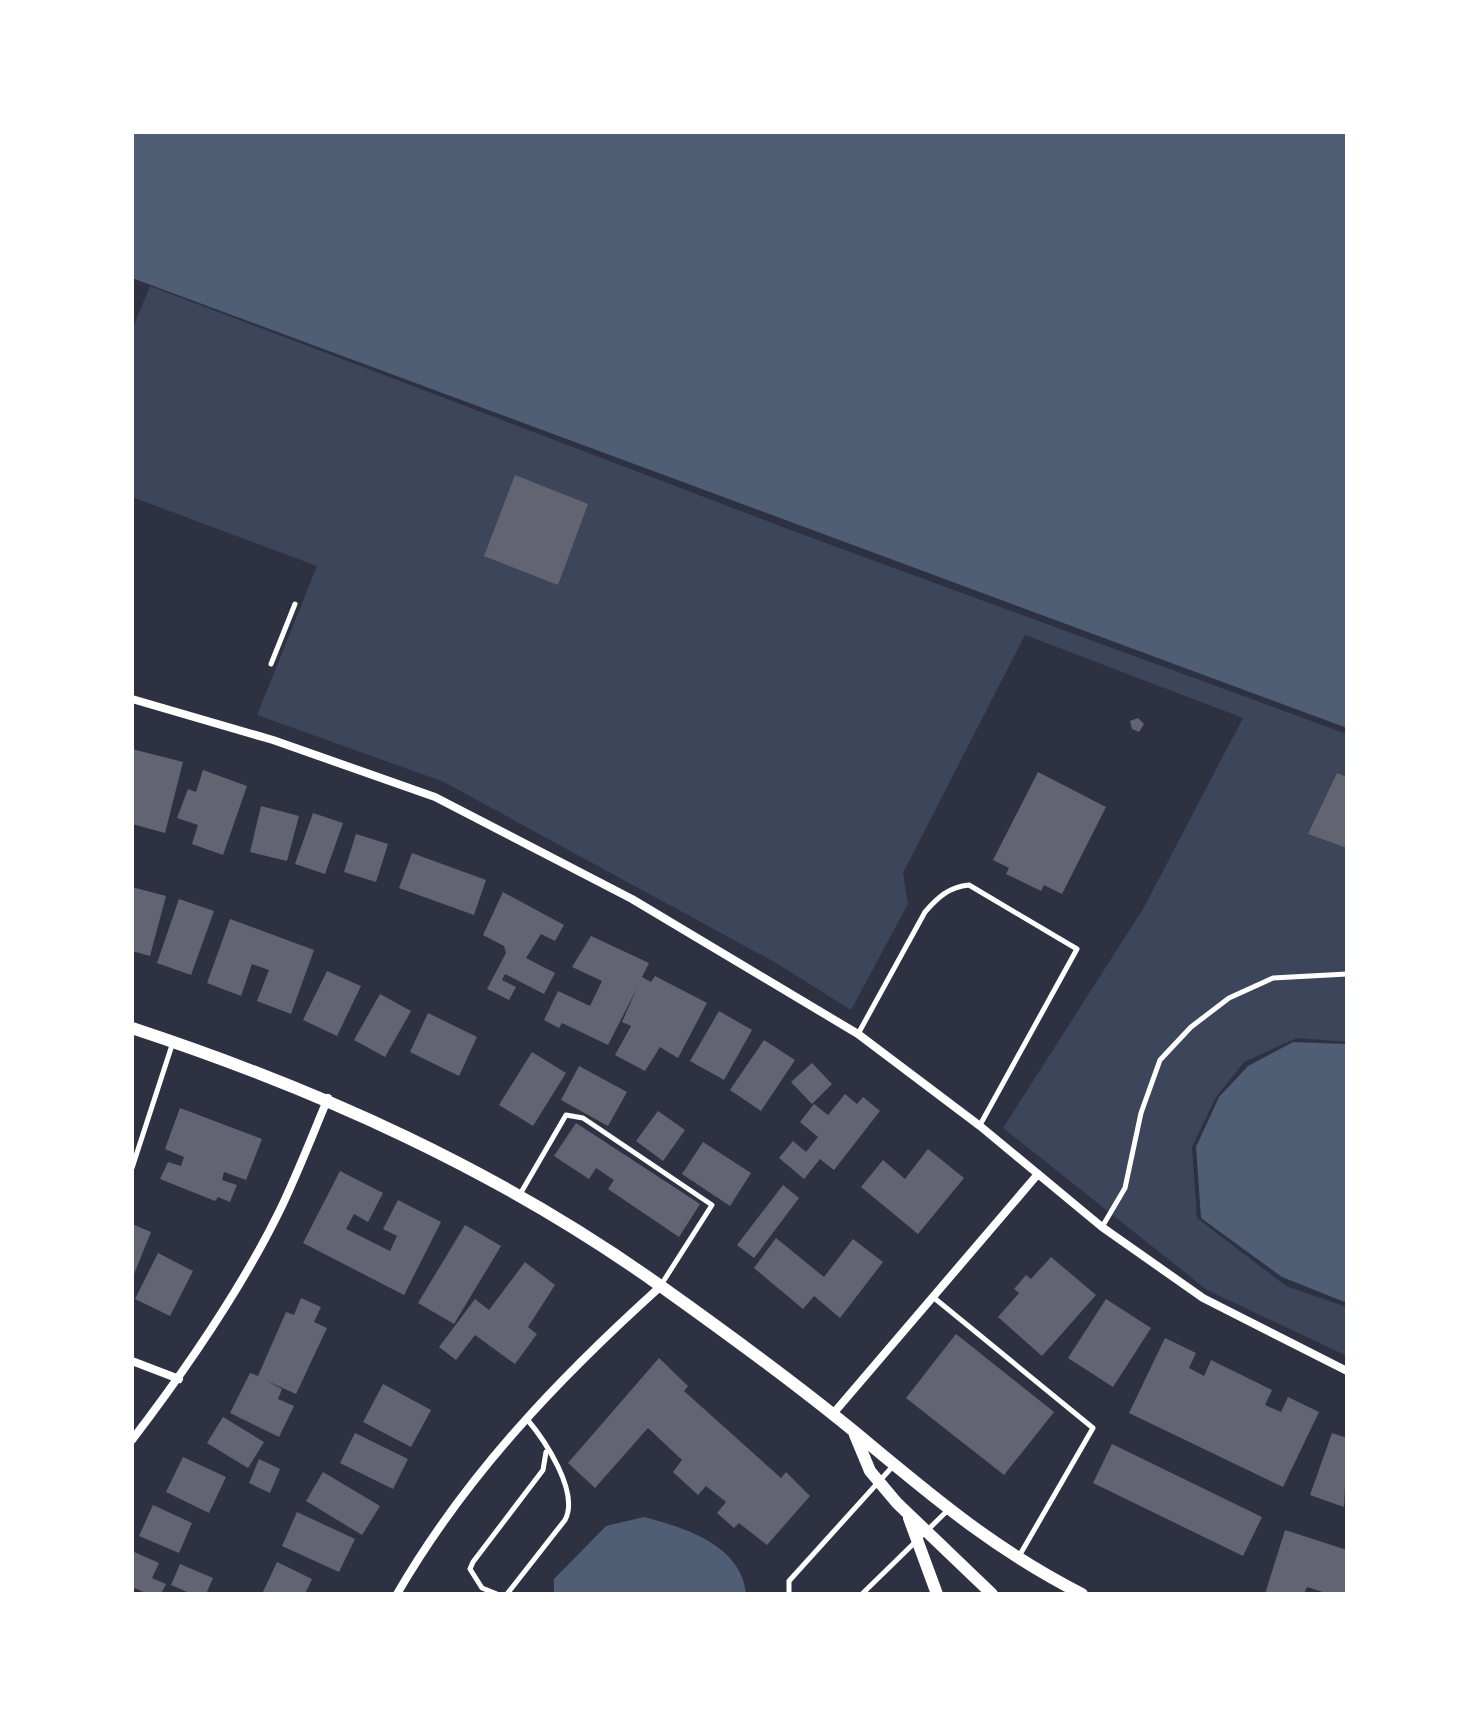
<svg xmlns="http://www.w3.org/2000/svg" width="1479" height="1726" font-family="'Fira Sans',sans-serif">
<rect width="100%" height="100%" fill="#2d3142"/>
<!-- green -->
<polygon fill="#3c4559" points="150,286 796,532 1347,734 1347,1042 1297,1038 1244,1062 1216,1097 1192,1147 1197,1218 1286,1286 1347,1307 1347,1356 1207,1290 1003,1128 1143,909 1243,718 1025,635 903,873 908,904 851,1010 776,963 444,782 257,715 317,566 132,497 132,330"/>
<!-- water -->
<g fill="#4f5d75">
<polygon points="132,132 1347,132 1347,728 132,278"/>
<polygon points="1293,1042 1347,1044 1347,1303 1282,1277 1201,1218 1196,1147 1219,1097 1248,1066"/>
<path d="M644,1517C686,1528 741,1545 746,1594H554V1579L606,1526Z"/>
</g>
<!-- building -->
<g fill="#626471">
<polygon points="515,475 588,504 558,585 484,556"/>
<polygon points="1138,718 1144,724 1139,732 1132,729 1130,721"/>
<polygon points="132,749 183,762 165,833 132,824"/>
<polygon points="203,770 247,786 223,855 192,844 198,825 177,818 188,789 196,792"/>
<polygon points="1038,772 1106,807 1062,894 1044,885 1041,891 1006,874 1009,868 993,860"/>
<polygon points="1337,773 1347,777 1347,848 1308,834"/>
<polygon points="261,806 299,816 287,861 250,852"/>
<polygon points="313,813 343,823 325,874 295,864"/>
<polygon points="356,834 388,844 376,882 344,872"/>
<polygon points="412,853 486,880 474,915 399,888"/>
<polygon points="132,887 166,896 150,956 132,951"/>
<polygon points="503,892 564,925 555,941 541,934 526,958 555,973 544,994 505,974 502,980 516,987 509,1000 487,989 506,953 504,946 483,935"/>
<polygon points="179,899 214,911 191,975 157,963"/>
<polygon points="230,919 314,950 291,1014 257,1001 269,970 252,964 241,996 207,983"/>
<polygon points="591,936 649,963 642,977 651,982 655,976 707,1003 678,1058 660,1047 645,1071 615,1055 631,1026 622,1022 637,988 608,1045 562,1023 559,1028 544,1020 558,991 590,1006 602,981 572,967"/>
<polygon points="327,971 361,986 337,1036 303,1020"/>
<polygon points="380,994 411,1011 385,1057 354,1040"/>
<polygon points="719,1011 752,1030 724,1080 690,1061"/>
<polygon points="428,1013 477,1037 459,1076 410,1052"/>
<polygon points="764,1040 795,1060 761,1111 730,1090"/>
<polygon points="532,1052 566,1073 533,1126 499,1105"/>
<polygon points="812,1063 832,1084 812,1104 791,1082"/>
<polygon points="579,1066 627,1092 608,1126 561,1100"/>
<polygon points="845,1094 857,1104 863,1097 880,1111 834,1170 820,1159 804,1179 779,1158 793,1141 806,1152 818,1137 800,1122 814,1104 828,1115"/>
<polygon points="180,1108 262,1139 246,1180 224,1172 222,1180 237,1185 230,1202 218,1197 215,1201 160,1179 168,1162 181,1166 184,1157 165,1149"/>
<polygon points="658,1111 685,1130 663,1161 636,1141"/>
<polygon points="576,1123 700,1204 679,1237 608,1189 614,1180 596,1168 589,1179 554,1156"/>
<polygon points="703,1142 751,1173 730,1206 682,1174"/>
<polygon points="928,1149 964,1178 918,1234 861,1187 883,1160 905,1179"/>
<polygon points="340,1171 383,1193 368,1222 354,1214 346,1229 390,1251 397,1236 383,1229 398,1200 441,1222 404,1295 303,1243"/>
<polygon points="783,1185 799,1198 754,1258 737,1245"/>
<polygon points="132,1224 151,1232 132,1279"/>
<polygon points="465,1225 501,1246 454,1324 418,1303"/>
<polygon points="776,1238 824,1277 853,1239 883,1262 840,1318 814,1296 803,1309 754,1268"/>
<polygon points="158,1253 193,1271 170,1316 135,1299"/>
<polygon points="1051,1257 1096,1295 1042,1356 998,1317 1019,1293 1014,1289 1026,1275 1031,1279"/>
<polygon points="525,1262 555,1285 528,1327 537,1334 515,1364 475,1335 456,1360 439,1347 475,1299 489,1310"/>
<polygon points="301,1298 321,1307 314,1322 327,1328 296,1394 265,1380 282,1389 278,1399 294,1406 279,1437 230,1413 250,1373 258,1376 286,1312 294,1315"/>
<polygon points="1106,1299 1151,1328 1113,1387 1068,1358"/>
<polygon points="956,1334 1054,1412 1004,1475 906,1398"/>
<polygon points="1165,1338 1196,1353 1189,1368 1204,1376 1211,1360 1272,1390 1265,1405 1281,1412 1288,1397 1319,1412 1283,1487 1129,1413"/>
<polygon points="659,1358 688,1386 684,1391 781,1478 786,1472 810,1496 767,1545 739,1523 734,1528 717,1513 726,1502 706,1486 698,1495 673,1472 682,1460 648,1428 595,1488 568,1463"/>
<polygon points="383,1384 431,1410 411,1447 363,1422"/>
<polygon points="223,1417 264,1442 248,1468 207,1443"/>
<polygon points="355,1433 408,1459 393,1489 340,1463"/>
<polygon points="1332,1433 1347,1438 1344,1507 1310,1495"/>
<polygon points="1112,1444 1262,1517 1243,1556 1093,1483"/>
<polygon points="183,1457 226,1477 209,1513 166,1492"/>
<polygon points="259,1459 280,1469 270,1493 249,1483"/>
<polygon points="323,1472 380,1506 362,1535 306,1501"/>
<polygon points="153,1505 192,1523 179,1553 139,1536"/>
<polygon points="297,1512 355,1539 339,1572 282,1546"/>
<polygon points="1285,1530 1347,1550 1347,1594 1329,1594 1307,1587 1304,1594 1265,1594"/>
<polygon points="132,1551 159,1563 152,1578 166,1584 161,1594 148,1594 132,1587"/>
<polygon points="277,1562 312,1579 305,1594 262,1594"/>
<polygon points="180,1564 213,1578 206,1594 192,1594 171,1585"/>
</g>
<g fill="none" stroke-linecap="round" stroke-linejoin="round">
<!-- service -->
<g stroke="#fff" stroke-width="5">
<polyline points="271,664 295,604"/>
<path d="M858,1034L925,912C938,897 949,887 969,885L1077,949L980,1125"/>
<polyline points="132,1168 173,1042"/>
<polyline points="519,1196 566,1115 583,1118 712,1205 661,1285"/>
<polyline points="1102,1227 1125,1188 1141,1113 1160,1060 1191,1027 1229,998 1273,978 1347,974"/>
<polyline points="933,1297 1093,1428 1018,1558"/>
<polyline points="497,1594 482,1588 470,1569 473,1562 543,1470 546,1452"/>
<path d="M507,1594L565,1520C580,1492 544,1439 526,1418"/>
<polyline points="789,1594 789,1581 893,1466"/>
<polyline points="862,1594 947,1511"/>
</g>
<!-- minor -->
<g stroke="#fff" stroke-width="8">
<polyline points="132,699 273,740 435,797 632,899 858,1034 980,1126 1102,1227 1203,1298 1347,1371"/>
<polyline points="132,1361 179,1379"/>
<polyline points="832,1415 1038,1174"/>
<path d="M132,1440C187,1368 239,1293 279,1212C297,1175 312,1136 328,1098"/>
<path d="M397,1594C466,1475 559,1378 661,1286"/>
</g>
<!-- tertiary -->
<g stroke="#fff" stroke-width="12">
<path d="M132,1028C320,1090 500,1171 662,1287C728,1334 794,1382 856,1433C932,1496 992,1548 1082,1594"/>
<polyline points="855,1435 870,1471 897,1503 992,1594"/>
<polyline points="909,1518 937,1594"/>
</g>
</g>
<!-- border -->
<rect width="1479" height="1726" fill="none" stroke="#ffffff" stroke-width="268"/>
</svg>
